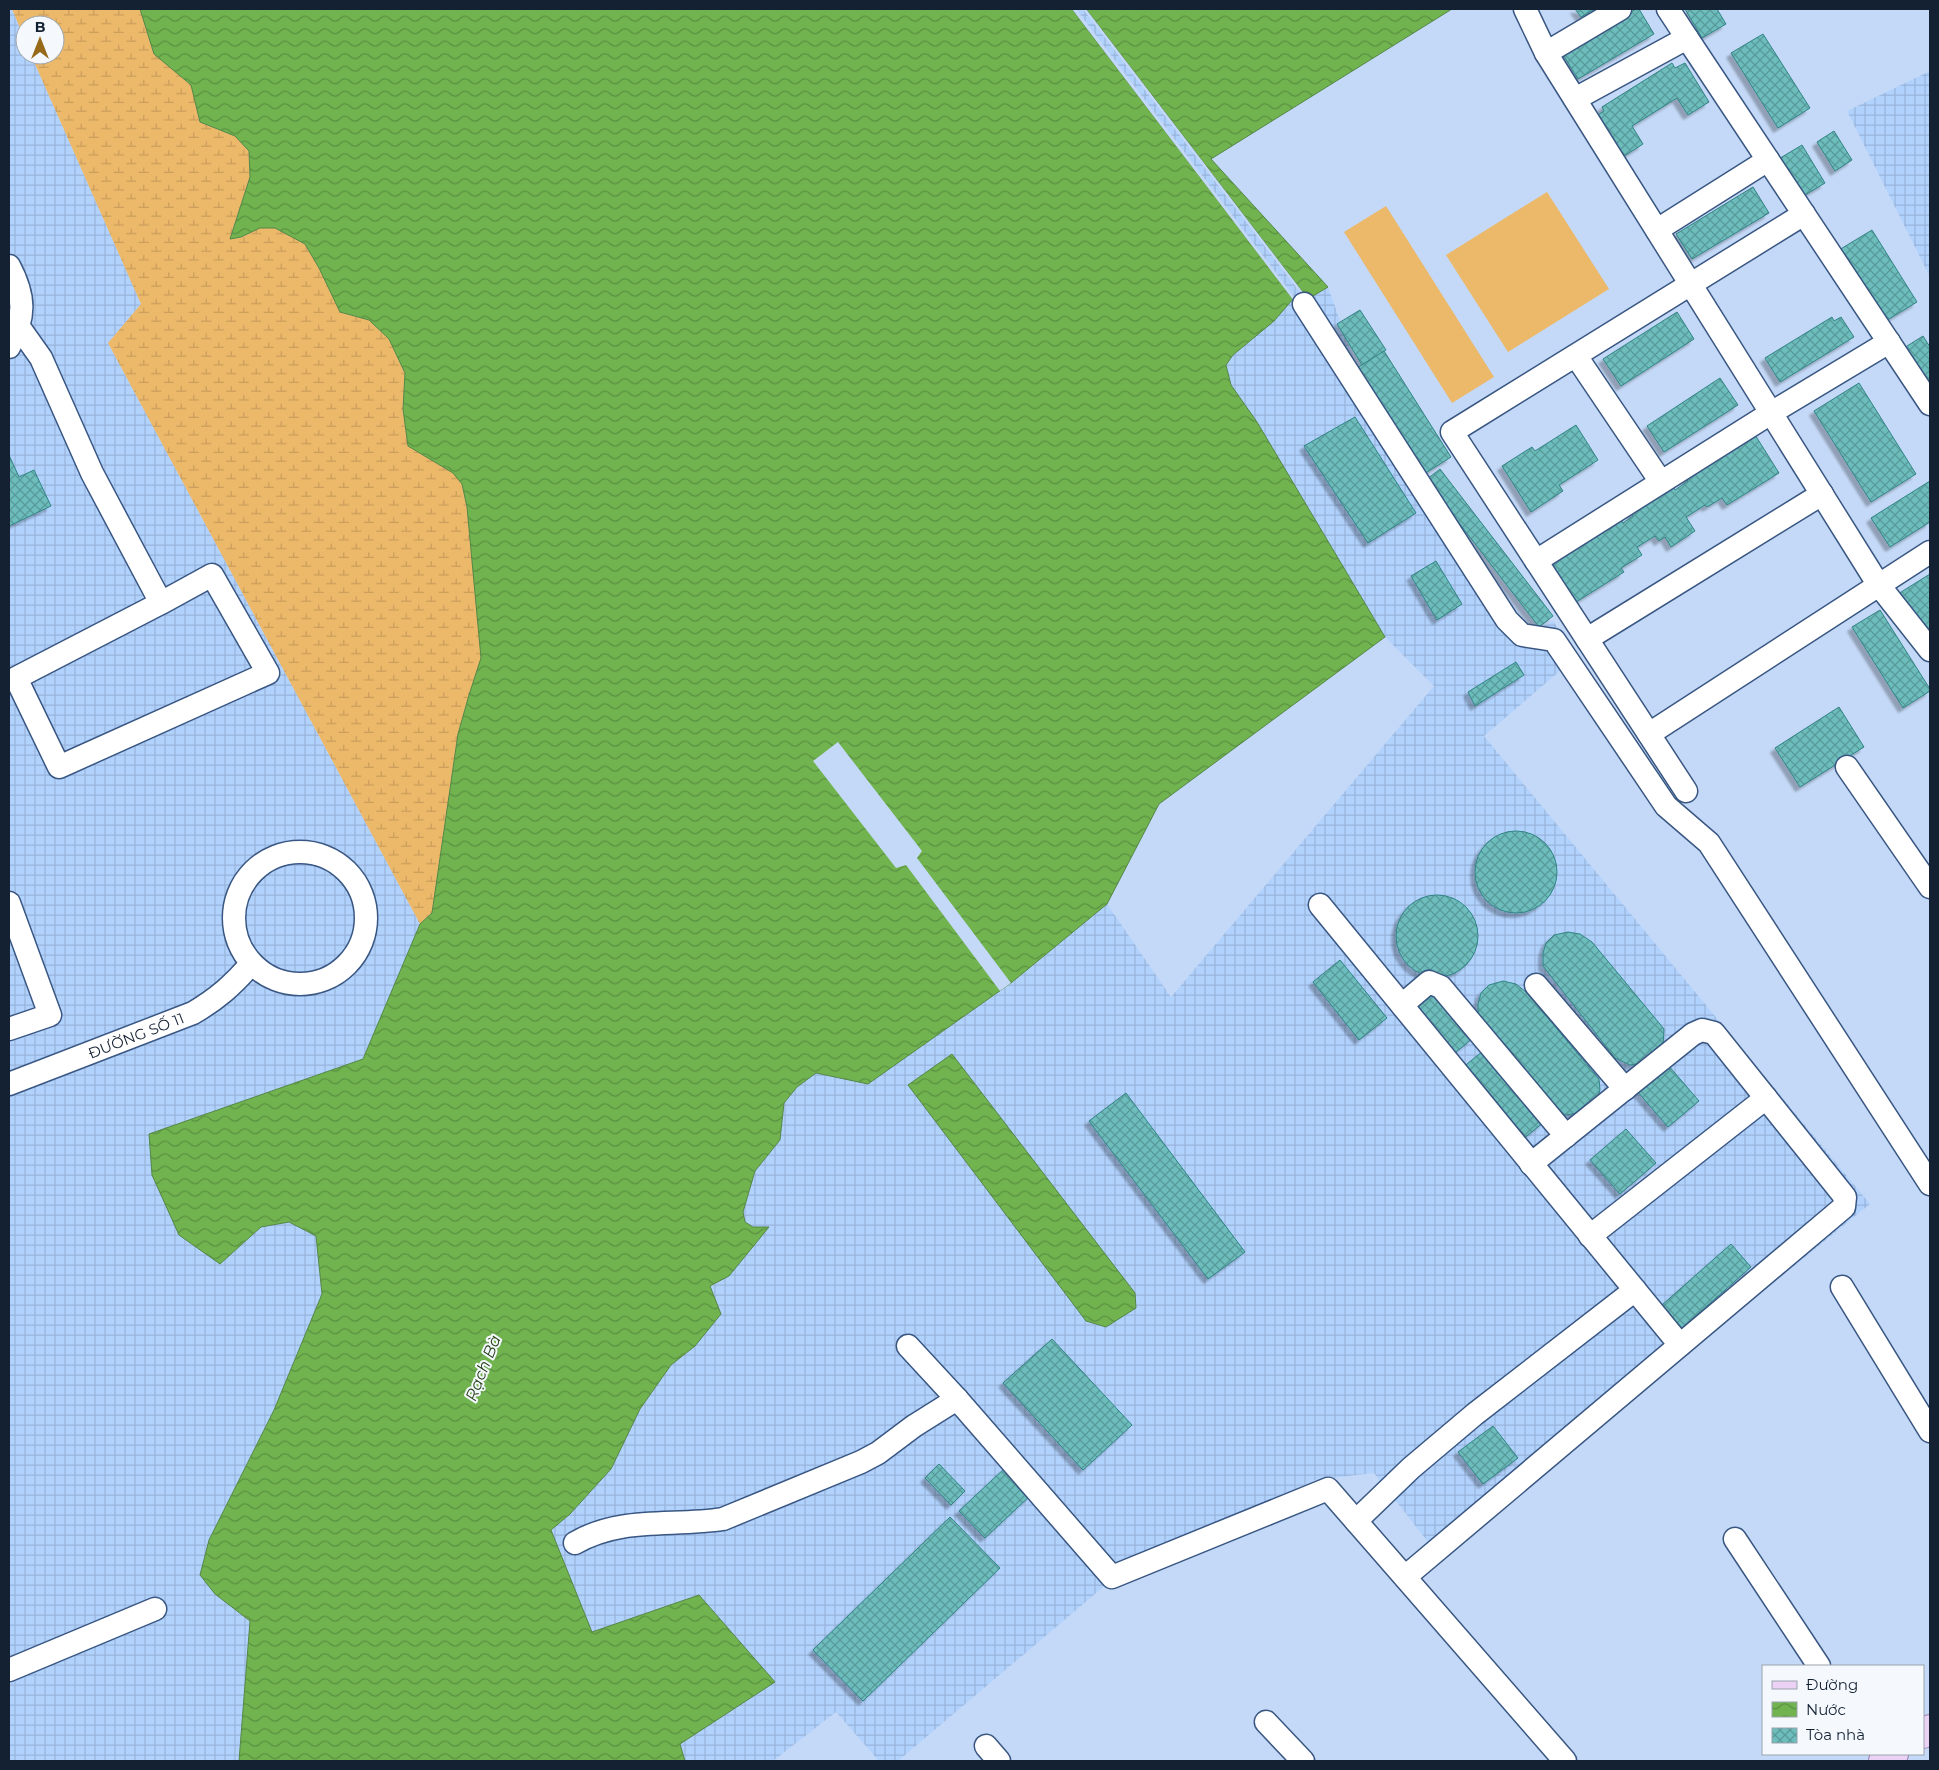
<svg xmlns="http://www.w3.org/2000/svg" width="1939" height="1770" font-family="Montserrat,sans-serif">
<defs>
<pattern id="industrial-grid" width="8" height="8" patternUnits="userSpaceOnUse" patternTransform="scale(1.25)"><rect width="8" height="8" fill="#b2d2fe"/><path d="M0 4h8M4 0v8" fill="none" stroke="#98b4da"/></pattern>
<pattern id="wetland-marsh" width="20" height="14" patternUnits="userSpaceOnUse" patternTransform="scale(1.25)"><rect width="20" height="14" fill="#ecb869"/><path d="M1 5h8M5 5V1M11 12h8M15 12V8" fill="none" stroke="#ca9e5c"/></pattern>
<pattern id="water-waves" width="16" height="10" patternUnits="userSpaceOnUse" patternTransform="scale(1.25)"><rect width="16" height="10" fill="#70b34f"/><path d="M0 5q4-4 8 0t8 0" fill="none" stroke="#5b9142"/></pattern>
<pattern id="building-cross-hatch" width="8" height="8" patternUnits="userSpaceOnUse" patternTransform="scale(1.25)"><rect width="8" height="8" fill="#6dbdbd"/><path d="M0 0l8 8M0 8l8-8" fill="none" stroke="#58999a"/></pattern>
<filter id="shadow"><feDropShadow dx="-4.5" dy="4.5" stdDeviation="1" flood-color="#0004"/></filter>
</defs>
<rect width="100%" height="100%" fill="#c4d9f7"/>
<!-- industrial -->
<g fill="url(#industrial-grid)">
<polygon points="9,9 12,9 25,40 25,55 31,55 141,304 108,343 420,924 363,1060 149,1135 220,1264 261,1227 289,1222 316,1236 322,1294 274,1410 209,1540 215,1594 250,1621 239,1761 9,1761"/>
<polygon points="1072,9 1086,9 1308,299 1328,287 1357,368 1424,474 1531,632 1553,621 1679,806 1661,819 1562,669 1484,736 1870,1204 1439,1556 1374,1473 1315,1480 1156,1555 1128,1566 898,1761 879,1761 836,1712 773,1761 685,1761 680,1744 774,1682 699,1595 592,1632 551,1530 570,1514 611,1469 637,1414 671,1365 695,1346 710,1287 729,1276 768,1227 753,1227 745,1222 743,1212 755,1171 780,1140 784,1103 797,1087 816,1073 868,1083 1012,983 1107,904 1171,997 1434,686 1385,637 1257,422 1231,385 1226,365 1233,355 1274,321 1292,299"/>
<polygon points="1930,71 1930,277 1847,111"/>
</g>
<!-- wetland -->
<polygon fill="url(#wetland-marsh)" points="12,9 140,9 154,54 191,85 200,122 235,136 249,151 250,177 230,239 241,237 260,228 275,228 305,244 319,268 340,312 369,320 389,339 405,373 403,409 408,446 453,473 462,484 467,507 482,658 469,695 458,734 432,913 420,924 108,343 141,304 31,55 55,55 55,25 25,25 25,40"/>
<!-- pitch -->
<g fill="#ecb869">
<polygon points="1547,192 1609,289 1508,352 1446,255"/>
<polygon points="1386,206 1494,377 1452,403 1344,232"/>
</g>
<!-- water -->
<g fill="url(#water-waves)" stroke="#548747">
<polygon points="140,9 1072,9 1293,299 1274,321 1233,355 1226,365 1231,385 1257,422 1385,637 1159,804 1107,904 1011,983 868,1084 816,1073 797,1087 784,1103 780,1140 755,1171 743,1212 745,1222 753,1227 769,1227 729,1276 710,1286 721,1314 695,1346 671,1365 640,1409 611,1469 570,1514 551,1530 592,1632 699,1595 775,1682 680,1744 685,1761 239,1761 250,1621 215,1594 200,1575 209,1540 274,1410 322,1294 316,1236 289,1222 261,1227 220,1264 179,1235 152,1175 149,1134 363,1059 420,924 432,913 458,734 469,695 481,658 467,507 462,484 453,473 408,446 403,409 405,373 389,339 369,320 340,312 319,268 305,244 275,228 260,228 241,237 230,239 250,177 249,151 235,136 200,122 191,85 154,54"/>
<polygon points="1086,9 1452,9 1211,159 1328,287 1308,299"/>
<polygon points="952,1054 1135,1293 1136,1308 1106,1327 1086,1321 908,1085"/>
</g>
<!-- pier -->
<g fill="#c4d9f7">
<polygon points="1072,9 1076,9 1295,298 1294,301"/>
<polygon points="1083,9 1086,9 1308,299 1306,300"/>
<polygon points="838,742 922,851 917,858 1011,983 1000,991 906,865 896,868 813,761"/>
</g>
<!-- building -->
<g fill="url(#building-cross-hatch)" stroke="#318485" filter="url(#shadow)">
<polygon points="1575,9 1595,9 1581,17"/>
<polygon points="1636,9 1639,9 1654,34 1578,79 1562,53"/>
<polygon points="1685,9 1717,9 1726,24 1702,38"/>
<polygon points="1763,34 1810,108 1778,128 1731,53"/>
<polygon points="1672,63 1675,68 1685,63 1709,102 1688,115 1677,98 1632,126 1643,144 1621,158 1596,116 1604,111 1602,107"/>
<polygon points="1834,131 1852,160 1835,171 1817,142"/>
<polygon points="1802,145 1825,183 1800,198 1777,160"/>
<polygon points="1753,187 1769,213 1692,259 1676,234"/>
<polygon points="1872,230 1917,302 1884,322 1839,250"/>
<polygon points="1360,310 1386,350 1362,365 1337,324"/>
<polygon points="1677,312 1694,339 1621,386 1603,359"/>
<polygon points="1832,317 1834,321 1841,317 1854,337 1780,382 1765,358"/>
<polygon points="1923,336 1930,347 1930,390 1904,348"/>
<polygon points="1384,351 1451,457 1424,474 1357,368"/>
<polygon points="1720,378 1738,405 1664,452 1647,426"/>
<polygon points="1859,383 1916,474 1871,502 1814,411"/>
<polygon points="1355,417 1416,513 1368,543 1304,446"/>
<polygon points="1576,425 1598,460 1559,485 1563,491 1531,512 1502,466 1532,447 1535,451"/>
<polygon points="1752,430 1779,473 1727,505 1722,498 1707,507 1705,505 1686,517 1695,531 1671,547 1665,537 1659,541 1655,536 1637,547 1642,555 1621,568 1624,572 1576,602 1548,558 1618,515 1623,523 1633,516 1630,511 1672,485 1675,490 1688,481 1682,473"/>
<polygon points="9,455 19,477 34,470 51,506 9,526"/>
<polygon points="1440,469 1553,616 1539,627 1426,480"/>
<polygon points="1930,481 1930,522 1890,547 1871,518"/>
<polygon points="1436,561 1462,604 1437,620 1411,576"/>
<polygon points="1930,574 1930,646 1898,594"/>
<polygon points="1880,610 1930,689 1930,691 1903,708 1852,627"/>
<polygon points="1516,662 1524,675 1475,706 1468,692"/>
<polygon points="1839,707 1864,747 1800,787 1775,748"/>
<circle cx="1516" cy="872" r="41"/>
<circle cx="1437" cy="936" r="41"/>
<polygon points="1568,932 1580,934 1592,942 1664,1029 1663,1049 1643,1063 1630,1065 1615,1058 1543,966 1543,953 1546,943 1554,935"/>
<polygon points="1340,960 1387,1018 1359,1040 1313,982"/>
<polygon points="1503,981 1516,984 1526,992 1599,1079 1600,1090 1597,1100 1579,1113 1565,1115 1550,1108 1478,1016 1478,1004 1481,993 1489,985"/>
<polygon points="1435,993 1472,1039 1451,1056 1414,1010"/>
<polygon points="1483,1051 1544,1122 1522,1140 1461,1069"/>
<polygon points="1668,1065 1699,1101 1668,1127 1637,1091"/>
<polygon points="1126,1093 1245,1252 1208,1279 1089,1121"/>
<polygon points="1626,1129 1656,1163 1620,1194 1590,1160"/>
<polygon points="1731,1244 1751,1267 1682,1328 1662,1305"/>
<polygon points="1052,1339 1132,1425 1083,1470 1003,1383"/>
<polygon points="1493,1426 1518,1458 1483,1484 1458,1452"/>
<polygon points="939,1464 965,1491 951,1505 925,1478"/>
<polygon points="1005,1468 1031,1495 985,1538 959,1511"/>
<polygon points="950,1517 1000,1568 863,1701 813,1650"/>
</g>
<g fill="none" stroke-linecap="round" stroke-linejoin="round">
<!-- minor casing -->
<g stroke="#395782" stroke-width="25">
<g id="minor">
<polyline points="1525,9 1546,53 1878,584 1930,650"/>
<polyline points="1668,9 1687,38"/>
<polyline points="1546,53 1620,9"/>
<polyline points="1575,99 1687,38 1930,404"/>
<polyline points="1657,230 1768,160"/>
<path d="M9,266C25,296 26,317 9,347"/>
<polyline points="1304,304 1507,620 1522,635 1554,640 1666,806 1709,843 1930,1184"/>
<polyline points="19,327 41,358 92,473 161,603 16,678 59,767 268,673 212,575 161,603"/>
<polyline points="1576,356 1661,482"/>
<polyline points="1536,561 1771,413 1889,342"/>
<polyline points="1587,639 1822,494"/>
<polyline points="1649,734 1930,552"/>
<polyline points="1847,767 1930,887"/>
<polyline points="1686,791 1452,432 1804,214"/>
<circle cx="300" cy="918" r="66"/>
<polyline points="9,903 50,1015 9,1029"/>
<polyline points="1320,905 1680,1345"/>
<polyline points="1536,985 1625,1089"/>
<polyline points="1402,1005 1429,982 1441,987 1566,1136"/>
<path id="s1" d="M9,1084L193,1013C217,999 233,985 251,964"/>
<polyline points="1590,1236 1766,1098"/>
<polyline points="1842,1287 1930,1431"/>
<polyline points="908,1346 957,1399 1112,1577 1328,1489 1565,1761"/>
<polyline points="1356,1521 1411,1468 1475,1414 1635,1290"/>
<polyline points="1735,1539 1819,1666"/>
<path d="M575,1543C621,1516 672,1527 723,1519L861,1462L878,1453L914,1426L957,1399"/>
<polyline points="1405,1577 1844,1207 1845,1197 1714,1033 1702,1030 1693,1034 1531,1164"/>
<polyline points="9,1670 155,1609"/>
<polyline points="1266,1722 1303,1761"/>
<polyline points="986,1746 999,1761"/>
</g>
</g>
<!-- major casing -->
<g stroke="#9781ad" stroke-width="30">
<g id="major">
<polyline points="1923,1734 1930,1729"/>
<polyline points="1883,1761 1894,1754"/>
</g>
</g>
<!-- minor -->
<use href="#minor" stroke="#fff" stroke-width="22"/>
<!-- major -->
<use href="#major" stroke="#ebd2f5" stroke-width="28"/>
</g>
<g text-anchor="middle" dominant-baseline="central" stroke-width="4" stroke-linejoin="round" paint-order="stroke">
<!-- street labels -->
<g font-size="15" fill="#142133" stroke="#f5f9fe">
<text stroke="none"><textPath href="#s1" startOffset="136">ĐƯỜNG SỐ 11</textPath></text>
</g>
<!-- water labels -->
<g font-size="16" font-style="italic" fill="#264119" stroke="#f5f9fe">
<text transform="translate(483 1368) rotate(-68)">Rạch Bà</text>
</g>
</g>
<!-- border -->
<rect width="1939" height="1770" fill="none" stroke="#142133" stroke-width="20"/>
<!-- legend -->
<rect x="1762" y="1665" width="162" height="90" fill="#f5f9fe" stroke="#9ba3ad"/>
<rect x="1772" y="1681" width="25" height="8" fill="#ebd2f5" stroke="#9ba3ad"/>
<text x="1806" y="1690" font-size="15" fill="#142133">Đường</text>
<rect x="1772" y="1702" width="25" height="15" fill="url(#water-waves)" stroke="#9ba3ad"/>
<text x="1806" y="1715" font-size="15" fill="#142133">Nước</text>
<rect x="1772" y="1728" width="25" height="15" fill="url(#building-cross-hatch)" stroke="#9ba3ad"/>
<text x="1806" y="1740" font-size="15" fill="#142133">Tòa nhà</text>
<!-- north arrow -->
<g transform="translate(40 40)"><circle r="24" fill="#f5f9fe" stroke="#9ba3ad"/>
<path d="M0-4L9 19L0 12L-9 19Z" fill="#976a19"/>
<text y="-8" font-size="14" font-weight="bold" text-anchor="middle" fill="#142133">B</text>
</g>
</svg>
